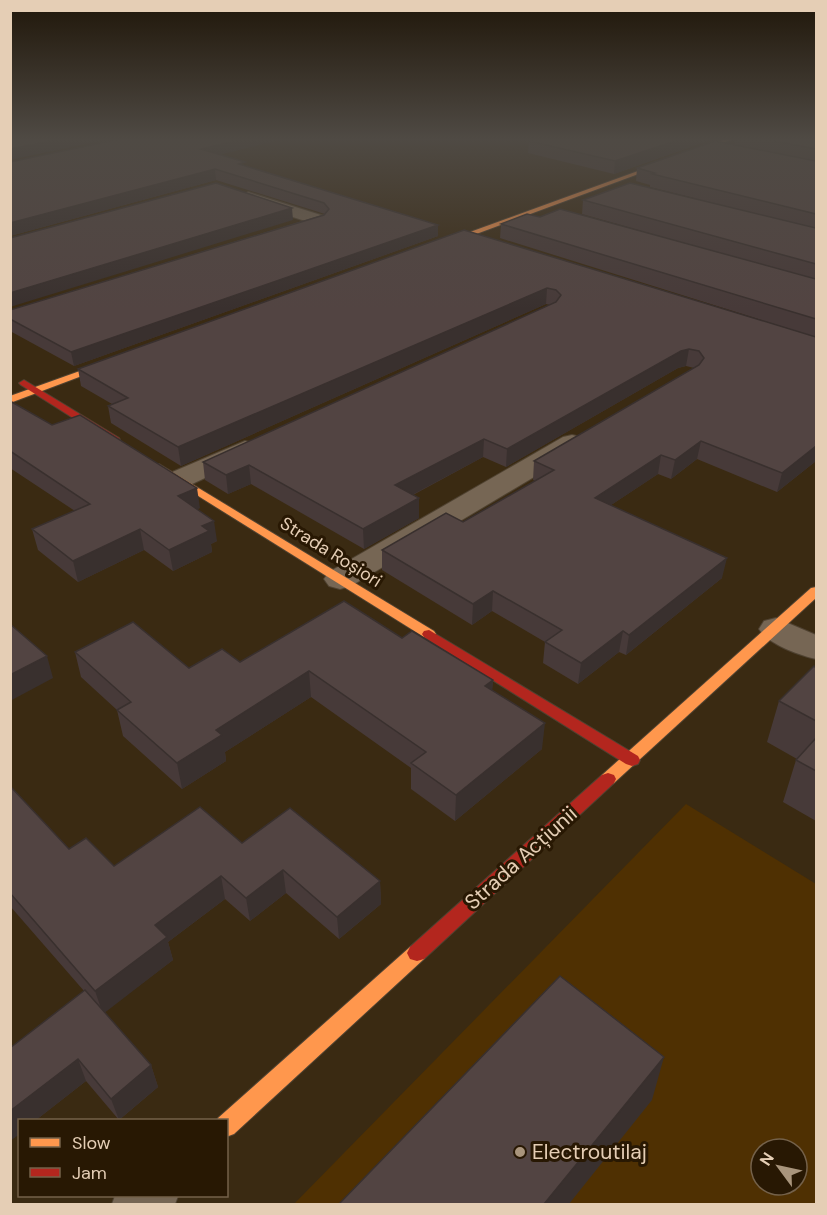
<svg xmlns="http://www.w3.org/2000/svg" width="827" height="1215" font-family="'DM Sans',sans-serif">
<rect width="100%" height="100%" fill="#3a2a12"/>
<!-- built -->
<path fill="#4f3002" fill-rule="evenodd" d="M686,804L816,884V1204H294ZM761,1149H797V1185H761Z"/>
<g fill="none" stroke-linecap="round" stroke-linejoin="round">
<!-- street casing -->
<g stroke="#4f4231" stroke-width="2">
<g id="street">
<polygon points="248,192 324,216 327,220 324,224 318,225 242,201 240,197"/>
<polygon points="572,435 581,437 585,443 581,449 351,586 340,589 329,586 324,579 329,572 563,437"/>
<polygon points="245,441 254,443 258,449 254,455 190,485 180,487 170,485 166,479 170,473"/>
<path d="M776,618L816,635V659C799,655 769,645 759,629L764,621Z"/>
<polygon points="115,1196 178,1196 175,1204 112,1204"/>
</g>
</g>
<!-- slow casing -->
<g stroke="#4f4231" stroke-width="2">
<g id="slow">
<polygon points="726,139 733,139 433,250 426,248"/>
<polygon points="119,357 127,359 10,403 10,396"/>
<polygon points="159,464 434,631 436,634 429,638 424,637 155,469 153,467"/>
<polygon points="816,587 816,598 614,783 608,785 602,783 600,779 602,775 811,588"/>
<polygon points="417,945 424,947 427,953 424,959 234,1134 226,1137 226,1120 217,1120 218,1118 410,947"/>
</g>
</g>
<!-- jam casing -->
<g stroke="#4f4231" stroke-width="2">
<g id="jam">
<polygon points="24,380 119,438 120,440 119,442 111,442 21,385 19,383"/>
<polygon points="429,630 638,756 640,760 638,764 632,766 626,764 424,637 422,634 424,631"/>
<polygon points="608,773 614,775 616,779 614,783 424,959 417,961 410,959 407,953 410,947 602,775"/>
</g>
</g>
<!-- street -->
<use href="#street" fill="#766654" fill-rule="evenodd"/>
<!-- slow -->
<use href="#slow" fill="#ff974d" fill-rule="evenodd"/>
<!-- jam -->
<use href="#jam" fill="#b3261e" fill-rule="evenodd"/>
</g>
<!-- wall -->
<g fill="#473a39">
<polygon points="538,139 713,139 614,174 528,153 529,141"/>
<polygon points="736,139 816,139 816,461 777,492 697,459 671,479 658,474 611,505 722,578 626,655 619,652 578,684 543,663 545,642 492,611 472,625 382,570 382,550 463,522 535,481 533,480 534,461 694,368 686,366 678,368 506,467 483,457 413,495 419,518 364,549 251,484 228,494 205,480 203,462 550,305 546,304 181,466 111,423 108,406 112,404 81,386 78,369 464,230 803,333 500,238 501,224 540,217 730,256 582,214 583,200 694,198 650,187 650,185 636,181 637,168 734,145"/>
<polygon points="220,155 245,166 438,225 438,236 74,366 10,331 10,310 325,214 216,180 10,236"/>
<polygon points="10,401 200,508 197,509 217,541 211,544 212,552 173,571 144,550 78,582 38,550 32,529 75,511 10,468"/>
<polygon points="402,638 493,680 492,690 542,749 455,821 411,789 411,768 311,697 225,752 226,761 182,789 123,736 117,710 81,677 75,652 189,668 240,662"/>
<polygon points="816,668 816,821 783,802 796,760 797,759 767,742 779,701"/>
<polygon points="10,786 69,849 114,866 242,843 380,881 381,904 339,939 286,893 250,921 225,899 168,942 173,960 104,1012 151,1065 158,1087 119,1120 86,1081 36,1120 84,991 10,906"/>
</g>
<!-- shaded-wall -->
<g fill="#39302e">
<polygon points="61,139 110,139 10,160 10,149"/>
<polygon points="243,139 283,139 203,159 201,149"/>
<polygon points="681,139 713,139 614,174 615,161"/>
<polygon points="215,169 216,180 10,236 10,223"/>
<polygon points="292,208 293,220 10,307 10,293"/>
<polygon points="438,225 438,236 74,366 71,352"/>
<polygon points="547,288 546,304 181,466 178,447"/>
<polygon points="689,349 686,366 678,368 506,467 507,449 681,351"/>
<polygon points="484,439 483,457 395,504 395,485"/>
<polygon points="701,441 697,459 671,479 675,460"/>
<polygon points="816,446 816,461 777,492 782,473"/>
<polygon points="661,455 658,474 593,517 595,498"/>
<polygon points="249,465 251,484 228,494 226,475"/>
<polygon points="197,488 200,508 181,517 178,496"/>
<polygon points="419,498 419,518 364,549 363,529"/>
<polygon points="214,521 217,541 211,544 212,552 173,571 169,550 202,526"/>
<polygon points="140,529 144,550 78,582 73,561"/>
<polygon points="727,558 722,578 626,655 629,635"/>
<polygon points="493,591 492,611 472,625 473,604"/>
<polygon points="623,631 619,652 578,684 581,663"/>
<polygon points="47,656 53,678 10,701 10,675"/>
<polygon points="309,671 311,697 225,752 226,761 182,789 177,763 216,730"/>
<polygon points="493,680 491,706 485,686"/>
<polygon points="545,723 542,749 455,821 456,795"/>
<polygon points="283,870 286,893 250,921 246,898"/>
<polygon points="221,876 225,899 168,942 173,960 103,1014 95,991 155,925"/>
<polygon points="380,881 381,904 339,939 337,917"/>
<polygon points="664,1057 652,1100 569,1204 544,1204"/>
<polygon points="78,1059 86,1081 36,1120 20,1120 20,1134 10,1141 10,1111"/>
<polygon points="151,1065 158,1087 119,1120 111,1099"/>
</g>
<!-- building -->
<g fill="#524442" stroke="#39302e" stroke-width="1.5">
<polygon points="10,139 61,139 10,149"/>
<polygon points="120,139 243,139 201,149 245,162 239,164 438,225 71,352 10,319 10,310 324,215 329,209 324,203 215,169 10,223 10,162"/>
<polygon points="538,139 681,139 615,161 529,141"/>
<polygon points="764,139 816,139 816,149"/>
<polygon points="715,141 816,161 816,214 652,174 655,173 637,168"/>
<polygon points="216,183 292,208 10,293 10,238"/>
<polygon points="630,183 816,228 816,264 583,200"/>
<polygon points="560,209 816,279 816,319 501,224 527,214 540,217"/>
<polygon points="464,230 816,337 816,446 782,473 701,441 675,460 661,455 595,498 727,558 629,635 623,631 581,663 545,642 562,630 493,591 473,604 382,550 446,513 463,522 554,470 534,461 699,365 704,358 699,351 689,349 681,351 507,449 484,439 395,485 419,498 363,529 249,465 226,475 203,462 556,302 561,295 556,290 547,288 178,447 108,406 128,398 78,369"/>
<polygon points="10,401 52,425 80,415 197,488 178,496 214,521 202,526 209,531 169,550 140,529 73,561 32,529 90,504 10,451"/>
<polygon points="344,601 402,638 412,631 493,680 485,686 545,723 456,795 411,763 426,752 309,671 216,730 222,735 177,763 117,710 131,702 75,652 133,622 189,668 222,649 240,662"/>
<polygon points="10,624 47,656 10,675"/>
<polygon points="814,666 816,668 816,721 779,701"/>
<polygon points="816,738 816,771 796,760"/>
<polygon points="10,786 69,849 86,838 114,866 200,807 242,843 290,808 380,881 337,917 283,870 246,898 221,876 155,925 167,937 95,991 10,893"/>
<polygon points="560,976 664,1057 544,1204 339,1204"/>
<polygon points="85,990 151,1065 111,1099 78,1059 10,1111 10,1048"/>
</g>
<!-- sky -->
<linearGradient id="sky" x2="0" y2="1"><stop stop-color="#20170a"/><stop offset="0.45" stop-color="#4f4a44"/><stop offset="1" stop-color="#4f4a44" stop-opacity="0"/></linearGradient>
<rect width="827" height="309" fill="url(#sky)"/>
<!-- markers -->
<circle fill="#a9957c" stroke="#281803" stroke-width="2" cx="520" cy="1152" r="6"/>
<g text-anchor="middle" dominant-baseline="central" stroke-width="6" stroke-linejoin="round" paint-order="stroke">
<!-- street labels -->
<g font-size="18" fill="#e5ceb5" stroke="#281803">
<text transform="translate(331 552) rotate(32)">Strada Roșiori</text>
</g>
<!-- near-street labels -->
<g font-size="21" fill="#e5ceb5" stroke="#281803">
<text transform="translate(521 858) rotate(-42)">Strada Acțiunii</text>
</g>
<!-- near-poi labels -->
<g font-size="21" fill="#e5ceb5" stroke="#281803" text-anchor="start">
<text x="532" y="1152">Electroutilaj</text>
</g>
</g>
<!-- border -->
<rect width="827" height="1215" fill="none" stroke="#e5ceb5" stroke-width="24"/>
<!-- legend -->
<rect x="18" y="1119" width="210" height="78" fill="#281803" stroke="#74614a" stroke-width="1.5"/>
<rect x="30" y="1138" width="30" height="9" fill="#ff974d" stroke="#74614a" stroke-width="1.5"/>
<text x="72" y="1149" font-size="18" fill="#e5ceb5">Slow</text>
<rect x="30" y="1168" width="30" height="9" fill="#b3261e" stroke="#74614a" stroke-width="1.5"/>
<text x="72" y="1179" font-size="18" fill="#e5ceb5">Jam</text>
<!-- north arrow -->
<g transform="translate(779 1167) rotate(303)"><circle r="28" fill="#281803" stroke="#74614a" stroke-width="1.5"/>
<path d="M0-4.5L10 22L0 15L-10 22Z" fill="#a9957c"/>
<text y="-9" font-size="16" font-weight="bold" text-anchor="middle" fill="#e5ceb5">N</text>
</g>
</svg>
